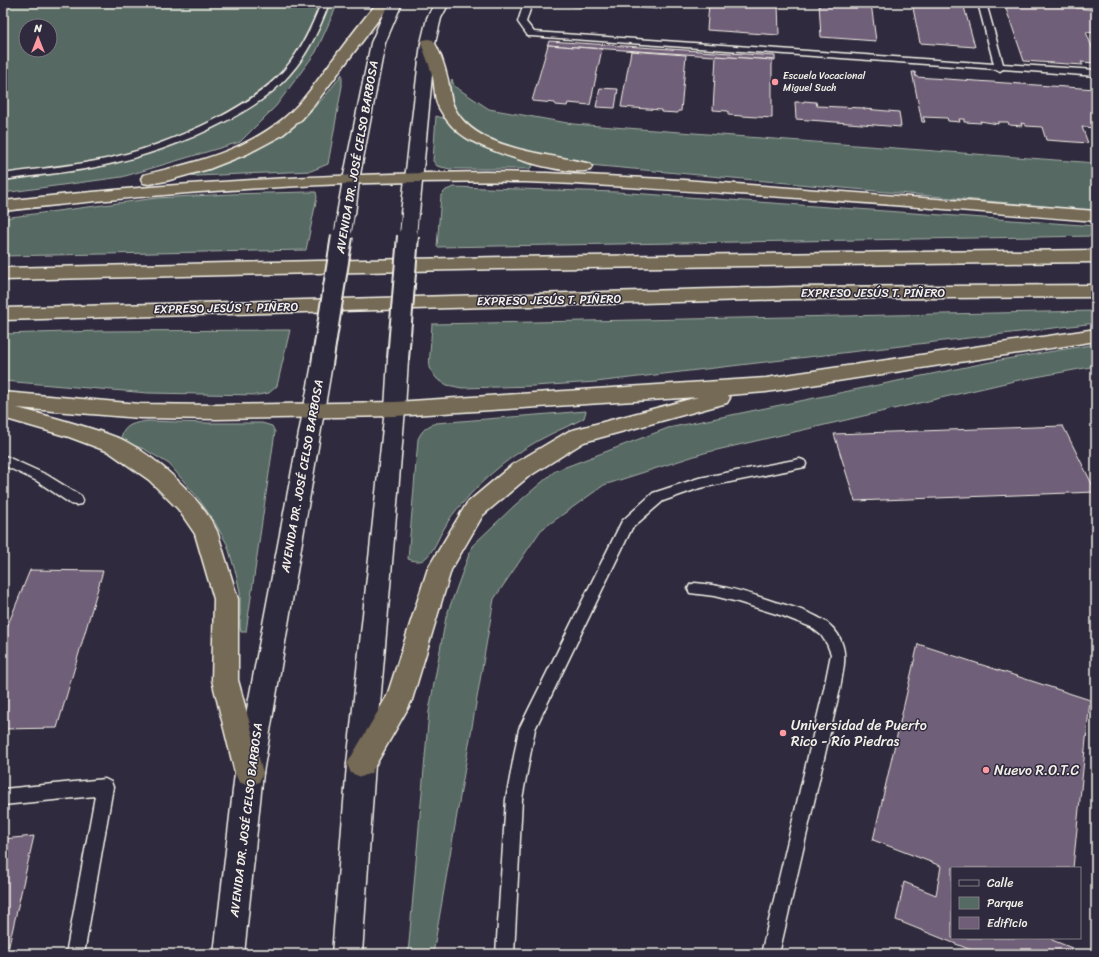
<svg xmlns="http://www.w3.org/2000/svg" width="1099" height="957" font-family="Sriracha,sans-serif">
<rect width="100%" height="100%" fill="#2f2a3d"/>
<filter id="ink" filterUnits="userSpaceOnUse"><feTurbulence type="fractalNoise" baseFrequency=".025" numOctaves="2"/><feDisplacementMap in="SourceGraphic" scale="8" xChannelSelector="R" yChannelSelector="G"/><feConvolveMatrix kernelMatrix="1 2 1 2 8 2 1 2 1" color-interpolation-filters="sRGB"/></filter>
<g filter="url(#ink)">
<!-- green -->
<g fill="#566a64" stroke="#a5aea6" fill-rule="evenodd">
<path d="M3,3H338L316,52L276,106L240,142L122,177L3,193ZM26,26H50V50H26Z"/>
<polygon points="342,74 342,86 328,164 311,171 197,176 191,175 195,171 249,154 286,132 309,113 326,95"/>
<path d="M452,79L454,86L489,109L573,124L1096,163V211L578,164C541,156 513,151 479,134C472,130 463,126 459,120C450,109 448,92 452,79Z"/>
<polygon points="436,116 446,119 454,128 481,146 515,159 532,163 533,166 529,169 450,169 437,166 433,161"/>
<polygon points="454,187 617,192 1096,226 1096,236 437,247 441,195 446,190"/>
<polygon points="308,192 316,192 317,197 306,250 3,256 3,218 157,198 230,194"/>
<polygon points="1096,311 1096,323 596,382 534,386 462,388 447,385 437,379 429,368 432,324"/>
<polygon points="290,330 277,386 269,393 258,395 148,393 3,381 3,334 99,331"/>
<polygon points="1096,344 1096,366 1014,381 704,453 604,485 541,530 494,599 433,954 408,954 429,711 446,617 472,546 515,505 555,471 668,428 1000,360"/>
<path d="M586,411L584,418C574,424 563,428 551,434C516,451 486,475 461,505C455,511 449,519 445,527C438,537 434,553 423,560C419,562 413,561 408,559L418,439C422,430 427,426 436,423Z"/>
<path d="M147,421L207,423H262L272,426L275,432L246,632H241L240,627V592L236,574L227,544L214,521L198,498L169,464L144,449L125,442L121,437C125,424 135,423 147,421Z"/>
</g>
<!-- building -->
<g fill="#705e78" stroke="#f4f1e8">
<polygon points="561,3 585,3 584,7 572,6 572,4"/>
<polygon points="628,3 668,3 668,8 658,8 658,9 643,8 643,4"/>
<polygon points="709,3 778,3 779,35 707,30"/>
<polygon points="819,3 871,3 876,41 821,37"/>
<polygon points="912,3 963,3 975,47 920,43"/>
<polygon points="1004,3 1073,3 1076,8 1096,10 1096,33 1086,32 1096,57 1096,63 1081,62 1083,65 1024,61"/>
<polygon points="549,41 775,56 775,60 547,45"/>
<polygon points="548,45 602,49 590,105 568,103 567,106 555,105 555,103 532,101"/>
<polygon points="631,51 686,55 681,111 678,111 678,113 661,112 661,110 621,107"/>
<polygon points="716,56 772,60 772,118 728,115 728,111 713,110"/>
<polygon points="912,72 915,72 916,77 1096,89 1096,128 1082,127 1088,143 1046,140 1042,127 1026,126 1025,124 1021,123 1022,126 1009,125 1008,122 998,122 998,124 980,121 981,123 964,122 964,119 959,119 960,122 948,121 947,118 923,117 925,122 922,122"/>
<polygon points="600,88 618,89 615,108 596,107"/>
<polygon points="804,101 816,102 817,106 864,108 864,109 899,112 901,127 796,119 795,102 804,102"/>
<polygon points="1063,426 1096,492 855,501 834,434"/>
<polygon points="30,570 103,571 57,728 3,729 3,637"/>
<polygon points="918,644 1090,700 1073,868 952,868 952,938 1052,938 1052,940 1072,948 1072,954 981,954 896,920 904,882 936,895 941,866 873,840"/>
<polygon points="34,836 7,954 3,954 3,839"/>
</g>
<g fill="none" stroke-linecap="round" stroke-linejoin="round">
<!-- service casing -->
<g stroke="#f4f1e8" stroke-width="3">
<g id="service">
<path d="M321,3H329C320,28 308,54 290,74C272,95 248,110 224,122C184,143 140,158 96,167C65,173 34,175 3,180V174C34,169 65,167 96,161C138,153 178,138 216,119C241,106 266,91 285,69C301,50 312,27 321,3Z"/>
<polygon points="524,3 532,3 526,22 534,32 994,64 978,3 986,3 1003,64 1096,70 1096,76 1003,69 1000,71 996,69 531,36 528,36 518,22"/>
<polygon points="3,455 47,475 81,496 83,500 81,504 76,505 71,504 37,481 3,465"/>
<polygon points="800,459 805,461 806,464 805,467 700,488 663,501 632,528 535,729 522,799 514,954 496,954 506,799 519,729 622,521 653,493 699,478"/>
<path d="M695,583C723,585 749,593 775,602C790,606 808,611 821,619C829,623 838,632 841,641C848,657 842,673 840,689L779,954H761L824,689L831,654L827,644L821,635L811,627L783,616L738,602L714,596L690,593L688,589L690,585Z"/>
<polygon points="105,779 111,782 113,787 84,954 66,954 95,796 3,805 3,789"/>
</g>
</g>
<!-- secondary casing -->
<g stroke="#f4f1e8" stroke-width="3">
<g id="secondary">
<polygon points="388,3 402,3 385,43 359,180 355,214 352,218 346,219 340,218 337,214 343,180 371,43"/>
<polygon points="435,3 449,3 441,18 435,43 419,213 416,217 410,218 404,217 401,213 421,43 427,18"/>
<polygon points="398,352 405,354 408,359 405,409 375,764 362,954 332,954 347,764 385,409 388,359 391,354"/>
<polygon points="322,357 329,359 332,364 263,773 244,954 214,954 235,773 312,364 315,359"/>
</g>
</g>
<!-- motorway casing -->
<g stroke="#f4f1e8" stroke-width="3">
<g id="motorway">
<path d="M377,3H391L315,104L302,119L281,136L247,154L209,169L166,181L149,184L143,183L141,179L143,175C193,163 242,152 283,119C304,102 318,79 334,58C348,39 362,21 377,3Z"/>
<path d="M428,39L433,40C440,51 445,67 448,80C450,89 450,99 454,107C475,151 549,153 590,164L592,167L590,170C565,177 487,152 465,137C454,130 445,119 439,108C434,99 435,87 433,78C430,66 425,54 421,43L423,40Z"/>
<path d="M485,172L547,173L684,180L1096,211V221C972,211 847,201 723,193C657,189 591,184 525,182C351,179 176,191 3,211V201C163,183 324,174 485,172Z"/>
<polygon points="1096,250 1096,262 501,269 3,280 3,268 501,257"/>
<polygon points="1096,285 1096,297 792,299 3,320 3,308 792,287"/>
<path d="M1096,329V341L766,392L728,395L730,398L727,403L584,442L528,477L483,515L451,570L412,700L408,708L371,773L361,777L351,773L347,764L387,696L428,568L467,503L512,465L569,431L698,397L395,416L217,419L140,418L17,408C46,415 74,423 102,432C109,435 118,437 125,441C159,459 200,497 217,531L238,599V680L263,773L259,782L249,786L239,782L235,773L212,680L214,599L195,534L178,509L149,480L109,452L69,437L3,418V392L140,404L217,405L395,402L766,378Z"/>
</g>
</g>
<!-- service -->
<use href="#service" fill="#2f2a3d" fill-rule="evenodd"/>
<!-- secondary -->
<use href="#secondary" fill="#2f2a3d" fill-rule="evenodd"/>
<!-- motorway -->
<use href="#motorway" fill="#756a55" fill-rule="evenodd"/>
<!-- secondary-bridge-far1 casing -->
<g stroke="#f4f1e8" stroke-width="18" stroke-linecap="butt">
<g id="secondary-bridge-far1">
<polyline points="342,237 346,214"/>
<polyline points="408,237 410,213"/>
</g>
</g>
<!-- secondary-bridge casing -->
<g stroke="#f4f1e8" stroke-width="24" stroke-linecap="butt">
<g id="secondary-bridge">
<polyline points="398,359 408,236"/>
<polyline points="322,364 342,236"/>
</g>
</g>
<!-- secondary-bridge-far1 -->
<use href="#secondary-bridge-far1" stroke="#2f2a3d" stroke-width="16"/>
<!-- secondary-bridge -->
<use href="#secondary-bridge" stroke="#2f2a3d" stroke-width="20"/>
</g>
</g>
<!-- markers -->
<g fill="#ff9aa2" stroke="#2f2a3d" stroke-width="1.5">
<circle cx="775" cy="82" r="4"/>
<circle cx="783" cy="733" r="4"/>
<circle cx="986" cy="770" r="4"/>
</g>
<g text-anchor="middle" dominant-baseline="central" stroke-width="3" stroke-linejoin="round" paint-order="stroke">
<!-- far-poi labels -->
<g font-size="10" fill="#f4f1e8" stroke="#2f2a3d" text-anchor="start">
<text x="783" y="76">Escuela Vocacional<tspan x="783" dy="12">Miguel Such</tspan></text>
</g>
<!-- street labels -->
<g font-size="12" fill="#f4f1e8" stroke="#2f2a3d">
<text transform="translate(357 157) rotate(-80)">AVENIDA DR. JOSÉ CELSO BARBOSA</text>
<text x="873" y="293">EXPRESO JESÚS T. PIÑERO</text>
<text transform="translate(549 300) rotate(-1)">EXPRESO JESÚS T. PIÑERO</text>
<text transform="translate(226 308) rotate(-1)">EXPRESO JESÚS T. PIÑERO</text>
<text transform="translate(302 476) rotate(-80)">AVENIDA DR. JOSÉ CELSO BARBOSA</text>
<text transform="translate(246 820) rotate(-83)">AVENIDA DR. JOSÉ CELSO BARBOSA</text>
</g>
<!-- near-poi labels -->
<g font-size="14" fill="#f4f1e8" stroke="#2f2a3d" text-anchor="start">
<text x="791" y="725">Universidad de Puerto<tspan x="791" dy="16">Rico - Río Piedras</tspan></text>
<text x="994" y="770">Nuevo R.O.T.C</text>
</g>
</g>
<!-- margin -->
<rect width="1099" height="957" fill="none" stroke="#2f2a3d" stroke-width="16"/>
<rect x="8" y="8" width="1083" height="941" fill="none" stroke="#f4f1e8" stroke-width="1.5" filter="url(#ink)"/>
<!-- legend -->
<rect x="951" y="867" width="130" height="72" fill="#2f2a3d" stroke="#7e7a81"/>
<rect x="959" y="880" width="20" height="6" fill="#2f2a3d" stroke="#7e7a81"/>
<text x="987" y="887" font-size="12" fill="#f4f1e8">Calle</text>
<rect x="959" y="897" width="20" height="12" fill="#566a64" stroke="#7e7a81"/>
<text x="987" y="907" font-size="12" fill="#f4f1e8">Parque</text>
<rect x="959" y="917" width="20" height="12" fill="#705e78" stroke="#7e7a81"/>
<text x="987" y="927" font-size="12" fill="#f4f1e8">Edificio</text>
<!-- north arrow -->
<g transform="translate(38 38)"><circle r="19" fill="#2f2a3d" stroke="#7e7a81"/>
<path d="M0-3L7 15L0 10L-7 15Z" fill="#ff9aa2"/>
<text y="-6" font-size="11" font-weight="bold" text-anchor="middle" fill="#f4f1e8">N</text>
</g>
</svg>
